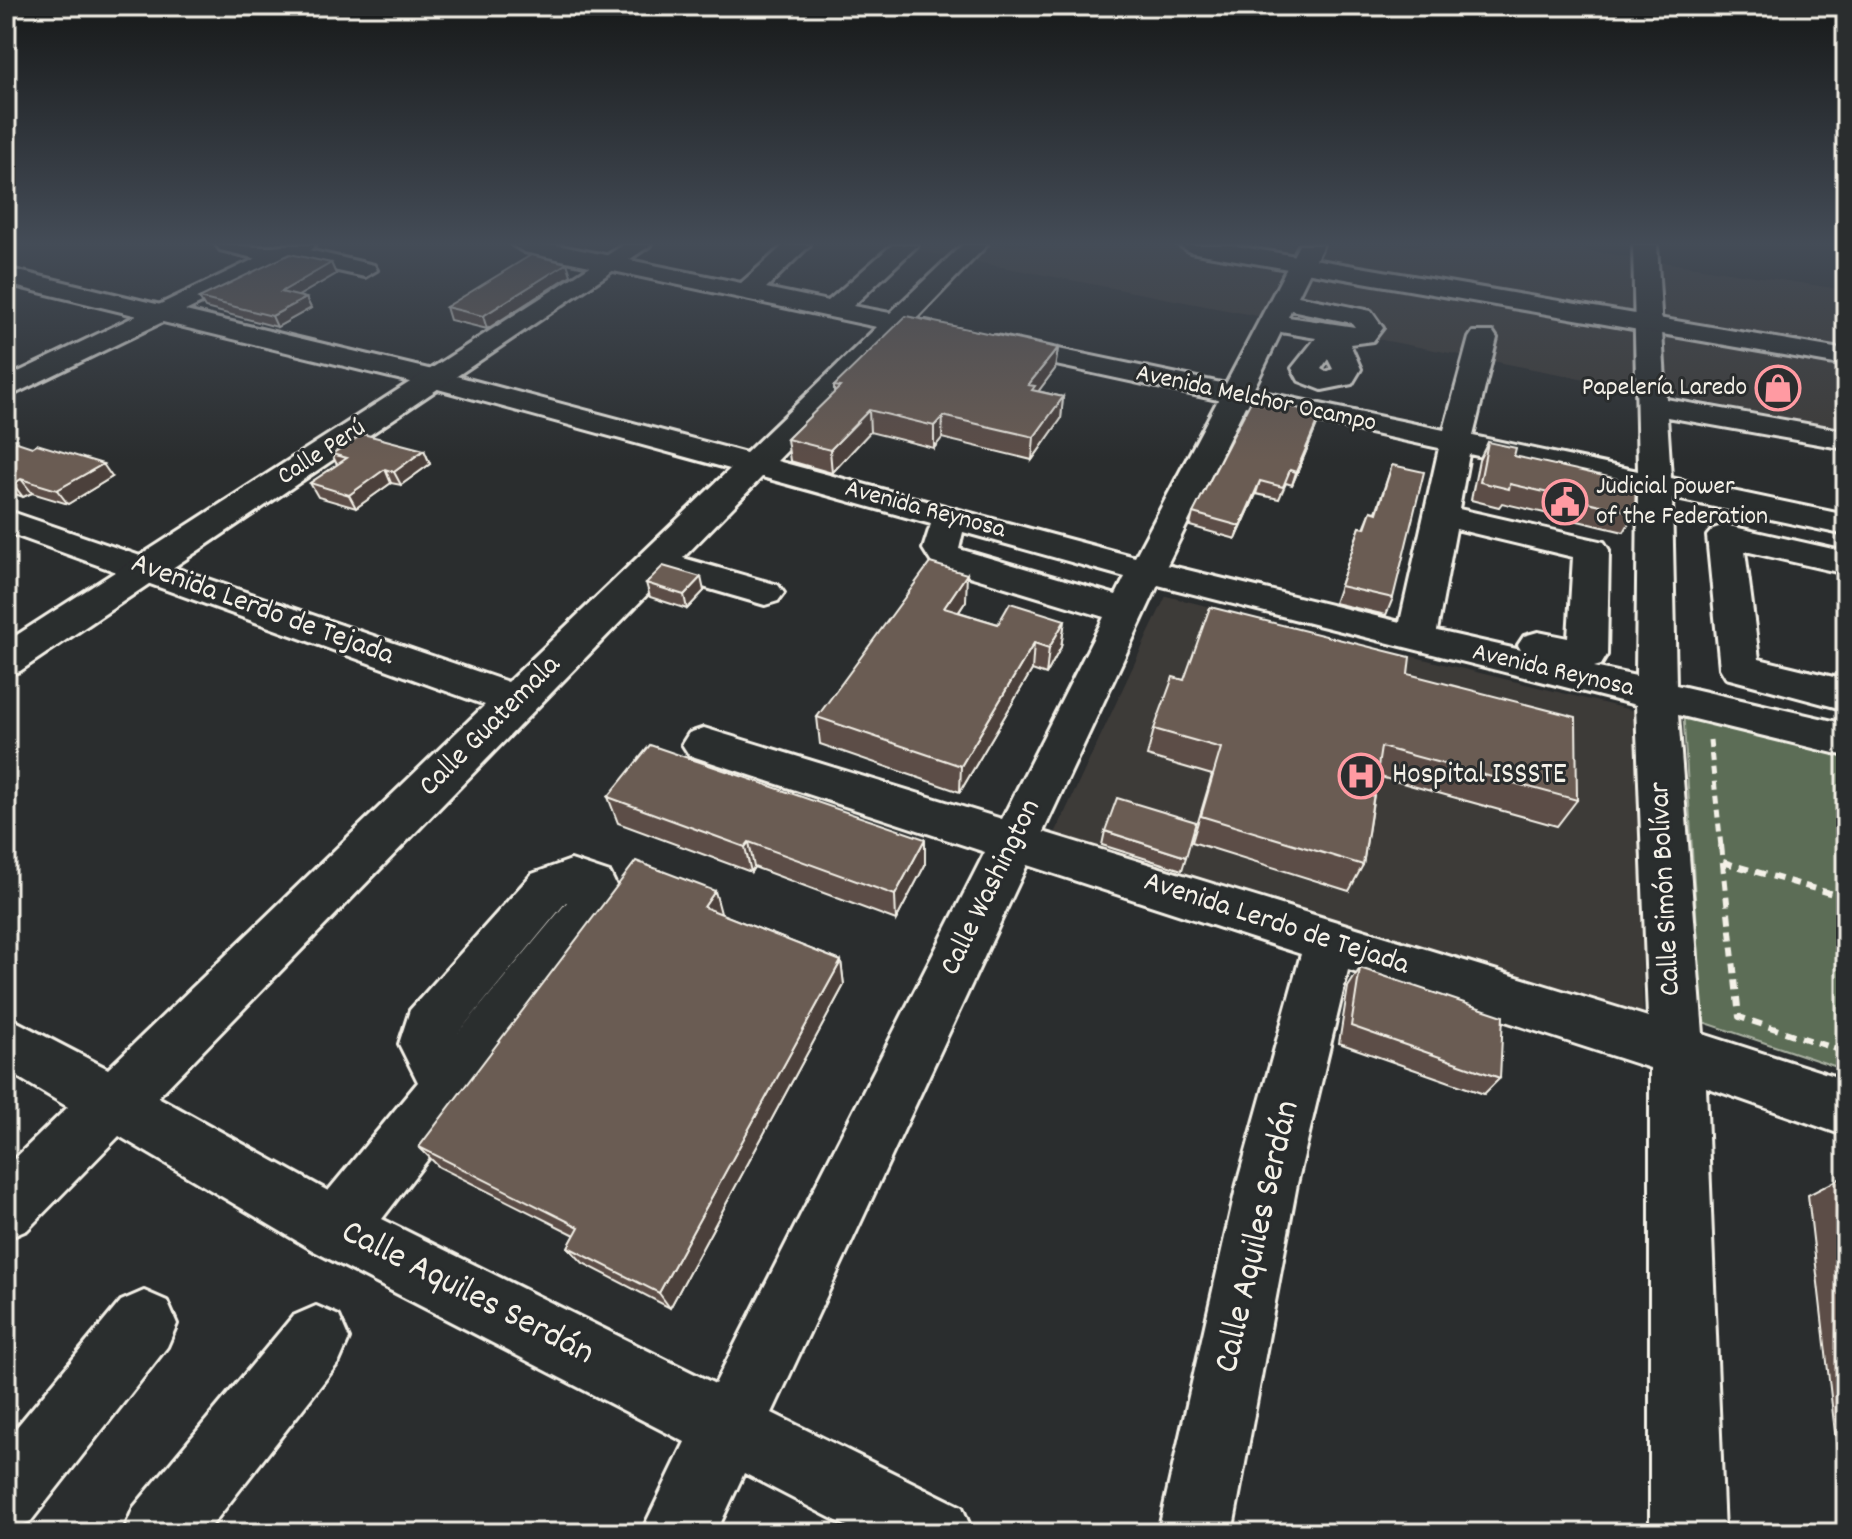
<svg xmlns="http://www.w3.org/2000/svg" width="1852" height="1539" font-family="Dekko,sans-serif">
<rect width="100%" height="100%" fill="#2a2d2e"/>
<filter id="ink" filterUnits="userSpaceOnUse"><feTurbulence type="fractalNoise" baseFrequency=".0125" numOctaves="2"/><feDisplacementMap in="SourceGraphic" scale="16" xChannelSelector="R" yChannelSelector="G"/><feConvolveMatrix kernelMatrix="1 2 1 2 8 2 1 2 1" color-interpolation-filters="sRGB"/></filter>
<g filter="url(#ink)">
<!-- built -->
<g fill="#3e3b39">
<polygon points="888,245 1550,245 1846,290 1846,429"/>
<polygon points="1166,596 1639,712 1643,1020 1052,840"/>
</g>
<!-- green -->
<polygon fill="#5b6d57" stroke="#a8afa0" stroke-width="2" points="1683,709 1846,752 1846,1070 1703,1022"/>
<g fill="none" stroke-linecap="round" stroke-linejoin="round">
<!-- minor casing -->
<g stroke="#f4f1e8" stroke-width="6">
<g id="minor">
<path d="M216,245C240,244 266,250 287,245L374,265L377,270L365,277L288,260L278,264L220,250Z"/>
<path d="M512,245H557L741,283L784,245H810L766,288L828,301L892,245H918L853,306L890,313L962,245H987L916,319L931,322L935,328L931,334L921,336L903,332L777,461L1135,557L1218,400L996,352L986,350L982,344L986,338L996,336L1226,384L1299,245H1323L1298,296L1371,311L1383,328L1373,341L1350,344L1361,369L1352,384L1322,390L1299,381L1292,368L1316,338L1281,332L1253,390L1444,430L1469,338L1473,332H1493L1497,338L1473,436L1638,471L1633,245H1657L1666,399L1846,431V449L1667,417L1671,478L1846,515V535L1672,498L1676,685L1846,724V756L1678,715L1703,1034L1846,1080V1136L1706,1087L1724,1533H1650V1068L1348,970L1297,1184L1232,1533H1158L1237,1184L1301,954L1027,865L772,1413L962,1507L973,1533H860L744,1473L716,1533H641L685,1442L314,1251L119,1136L27,1230L6,1239V1167L68,1107L6,1070V1016L108,1069L485,705L6,532V510L508,682L730,469L427,386L6,284V268L445,373L746,453L877,327L524,252ZM1291,310L1352,323L1355,327L1288,317ZM1328,359L1333,369L1326,372L1321,369ZM1245,406L1439,448L1400,622L1167,565ZM1469,454L1638,491L1636,676L1594,667L1601,665L1607,655L1609,550L1604,542L1459,509ZM762,477L931,524L923,549L933,565L1104,617L1002,819L704,728L689,733L682,744L689,755L985,852L715,1384L382,1219L607,925L621,896L610,873L571,860L532,874L410,1010L399,1044L418,1082L328,1191L158,1097L665,576L765,605L778,601L784,593L778,585L683,558ZM1456,529L1573,557L1568,638L1538,632L1524,636L1518,645L1521,650L1437,631ZM963,532L1125,577L1116,595L959,549ZM1158,585L1636,705L1648,1017L1043,832ZM566,902H567L454,1038Z"/>
<polygon points="1725,525 1846,552 1846,574 1745,551 1759,659 1846,680 1846,710 1726,678 1720,668 1707,536 1713,529"/>
<polygon points="144,1291 167,1301 177,1324 167,1347 31,1521 6,1532 6,1440 121,1301"/>
<polygon points="316,1306 339,1316 349,1339 339,1362 206,1533 123,1533 134,1507 293,1316"/>
</g>
</g>
<!-- major casing -->
<g stroke="#f4f1e8" stroke-width="6">
<g id="major">
<polygon points="284,245 315,245 311,250 6,398 6,378"/>
<polygon points="623,245 651,245 20,671 6,675 6,642"/>
<polygon points="1178,245 1231,245 1846,350 1846,366 1190,252"/>
</g>
</g>
<!-- path-far1 -->
<polyline stroke="#f4f1e8" stroke-width="5" stroke-dasharray="8 6" stroke-linecap="butt" points="1710,740 1721,847"/>
<!-- path -->
<g stroke="#f4f1e8" stroke-width="6" stroke-dasharray="10 7" stroke-linecap="butt">
<polyline points="1721,845 1739,1017 1846,1052"/>
<polyline points="1723,862 1846,898"/>
</g>
<!-- minor -->
<use href="#minor" fill="#2a2d2e" fill-rule="evenodd"/>
<!-- major -->
<use href="#major" fill="#2a2d2e" fill-rule="evenodd"/>
</g>
<!-- wall -->
<g fill="#5c4e47" stroke="#f4f1e8" stroke-width="2">
<polygon points="331,263 336,274 298,296 306,298 311,308 277,327 205,308 199,298"/>
<polygon points="571,275 487,329 450,320 446,307"/>
<polygon points="1058,348 1055,369 1038,391 1063,397 1061,419 1032,460 942,438 934,448 870,432 832,473 790,461 787,439 834,393 834,386"/>
<polygon points="1317,425 1292,485 1286,483 1279,499 1256,494 1236,539 1190,526 1193,513"/>
<polygon points="1488,442 1514,456 1635,513 1624,532 1502,503 1499,507 1471,500 1479,460"/>
<polygon points="6,443 112,477 68,504 32,493 23,497 6,491"/>
<polygon points="424,450 430,464 401,485 391,483 356,508 318,497 310,483 337,465 332,454"/>
<polygon points="1392,465 1393,598 1386,615 1334,603 1360,527 1364,528 1371,511 1376,512"/>
<polygon points="646,583 704,591 687,609 650,597"/>
<polygon points="966,601 959,612 998,624 1065,620 1061,647 1046,675 1032,670 960,792 820,744 817,717"/>
<polygon points="1408,674 1577,800 1557,826 1377,776 1363,865 1349,891 1192,842 1212,775 1147,756 1154,729"/>
<polygon points="608,797 925,865 896,920 754,867 751,872 618,823"/>
<polygon points="1105,831 1186,857 1182,870 1102,845"/>
<polygon points="721,914 841,961 844,985 670,1308 583,1263 568,1247 575,1235 439,1167 419,1147"/>
<polygon points="1360,968 1500,1078 1484,1094 1339,1043 1348,987"/>
<polygon points="1845,1176 1846,1176 1846,1529 1808,1195"/>
</g>
<!-- shaded-wall -->
<g fill="#4b403a" stroke="#f4f1e8" stroke-width="2">
<polygon points="331,263 336,274 286,303 281,292"/>
<polygon points="567,263 571,275 487,329 483,316"/>
<polygon points="306,298 311,308 277,327 272,316"/>
<polygon points="1058,348 1055,369 1034,397 1028,385"/>
<polygon points="1063,397 1061,419 1032,460 1034,437"/>
<polygon points="869,410 870,432 832,473 830,450"/>
<polygon points="1321,413 1317,425 1292,485 1296,472"/>
<polygon points="943,416 942,438 934,448 934,426"/>
<polygon points="424,450 430,464 401,485 394,472"/>
<polygon points="103,464 112,477 68,504 57,490"/>
<polygon points="385,469 391,483 356,508 349,495"/>
<polygon points="21,479 32,493 23,497 13,484"/>
<polygon points="1260,481 1256,494 1236,539 1240,526"/>
<polygon points="967,574 966,601 943,635 944,608"/>
<polygon points="701,577 704,591 687,609 684,595"/>
<polygon points="1065,620 1061,647 1046,675 1049,648"/>
<polygon points="1034,643 1032,670 960,792 961,766"/>
<polygon points="925,839 925,865 896,920 895,895"/>
<polygon points="749,842 754,867 751,872 745,847"/>
<polygon points="715,891 722,917 704,907"/>
<polygon points="841,961 844,985 670,1308 659,1293"/>
</g>
<!-- building -->
<g fill="#6b5b53" stroke="#f4f1e8" stroke-width="2">
<polygon points="290,254 331,263 281,292 306,298 272,316 199,298"/>
<polygon points="531,255 567,263 483,316 446,307"/>
<polygon points="906,316 1058,348 1028,385 1035,386 1032,390 1063,397 1034,437 943,416 934,426 869,410 830,450 787,439 840,387 834,386"/>
<polygon points="1252,399 1321,413 1296,472 1290,470 1283,487 1260,481 1240,526 1193,513"/>
<polygon points="363,434 424,450 394,472 385,469 349,495 310,483 347,458 332,454"/>
<polygon points="11,440 32,447 37,444 103,464 57,490 21,479 13,484 6,481 6,443"/>
<polygon points="1488,442 1516,448 1514,456 1636,483 1635,513 1510,484 1509,489 1480,482"/>
<polygon points="1392,465 1424,472 1393,598 1340,586 1360,527 1365,528 1371,511 1377,513"/>
<polygon points="930,563 967,574 944,608 998,624 1010,603 1065,620 1049,648 1034,643 961,766 817,717"/>
<polygon points="663,566 701,577 684,595 646,583"/>
<polygon points="1210,607 1410,657 1408,674 1576,717 1577,800 1381,747 1363,865 1201,816 1221,748 1154,729 1173,677 1184,680"/>
<polygon points="650,745 925,839 895,895 749,842 745,847 608,797"/>
<polygon points="1117,798 1196,822 1186,857 1105,831"/>
<polygon points="636,861 715,891 704,907 841,961 659,1293 568,1247 579,1227 419,1147"/>
<polygon points="1360,968 1503,1016 1500,1078 1351,1026"/>
</g>
</g>
<!-- sky -->
<linearGradient id="sky" x2="0" y2="1"><stop stop-color="#171919"/><stop offset="0.53" stop-color="#444c57"/><stop offset="1" stop-color="#444c57" stop-opacity="0"/></linearGradient>
<rect width="1852" height="460" fill="url(#sky)"/>
<!-- icons -->
<defs>
<g id="shop-ring" transform="scale(2.3)"><circle r="9.5" fill="#2a2d2e" stroke="#ff9aa2" stroke-width="1.5"/><path d="M-5-2.5h2.3a2.7 3.5 0 0 1 5.4 0H5L5.5 6h-11ZM-1.5-2.5h3a1.5 2.3 0 0 0-3 0Z" fill="#ff9aa2"/></g>
<g id="civic-ring" transform="scale(2.3)"><circle r="9.5" fill="#2a2d2e" stroke="#ff9aa2" stroke-width="1.5"/><path d="M-.6-6.5H3V-4.5H.6V-3L4-1V1h2V6H-6V1h2V-1L-.6-3ZM-1.2 2.5V6h2.4V2.5Z" fill="#ff9aa2"/></g>
<g id="hospital-ring" transform="scale(2.3)"><circle r="9.5" fill="#2a2d2e" stroke="#ff9aa2" stroke-width="1.5"/><path d="M-5-5h3v3.5h4V-5h3V5h-3V1.5h-4V5h-3Z" fill="#ff9aa2"/></g>
</defs>
<g fill-rule="evenodd">
<use href="#shop-ring" x="1778" y="388"/>
<use href="#civic-ring" x="1565" y="502"/>
<use href="#hospital-ring" x="1361" y="776"/>
</g>
<g text-anchor="middle" dominant-baseline="central" stroke-width="6" stroke-linejoin="round" paint-order="stroke">
<!-- far-poi labels -->
<g font-size="26" fill="#f4f1e8" stroke="#2a2d2e" text-anchor="end">
<text x="1747" y="388">Papelería Laredo</text>
<text x="1596" y="487" text-anchor="start">Judicial power<tspan x="1596" dy="30">of the Federation</tspan></text>
</g>
<!-- far-street labels -->
<g font-size="26" fill="#f4f1e8" stroke="#2a2d2e">
<text transform="translate(1256 399) rotate(12)">Avenida Melchor Ocampo</text>
<text transform="translate(322 453) rotate(-33)">Calle Perú</text>
<text transform="translate(925 510) rotate(15)">Avenida Reynosa</text>
<text transform="translate(1553 671) rotate(13)">Avenida Reynosa</text>
</g>
<!-- street labels -->
<g font-size="30" fill="#f4f1e8" stroke="#2a2d2e">
<text transform="translate(262 611) rotate(20)">Avenida Lerdo de Tejada</text>
<text transform="translate(491 727) rotate(-45)">Calle Guatemala</text>
<text transform="translate(992 888) rotate(-64)">Calle Washington</text>
<text transform="translate(1667 889) rotate(-93)">Calle Simón Bolívar</text>
<text transform="translate(1276 925) rotate(18)">Avenida Lerdo de Tejada</text>
</g>
<!-- poi labels -->
<g font-size="30" fill="#f4f1e8" stroke="#2a2d2e" text-anchor="start">
<text x="1392" y="776">Hospital ISSSTE</text>
</g>
<!-- near-street labels -->
<g font-size="36" fill="#f4f1e8" stroke="#2a2d2e">
<text transform="translate(1259 1237) rotate(-77)">Calle Aquiles Serdán</text>
<text transform="translate(467 1294) rotate(27)">Calle Aquiles Serdán</text>
</g>
</g>
<!-- margin -->
<rect width="1852" height="1539" fill="none" stroke="#2a2d2e" stroke-width="32"/>
<rect x="16" y="16" width="1820" height="1507" fill="none" stroke="#f4f1e8" stroke-width="3" filter="url(#ink)"/>
</svg>
